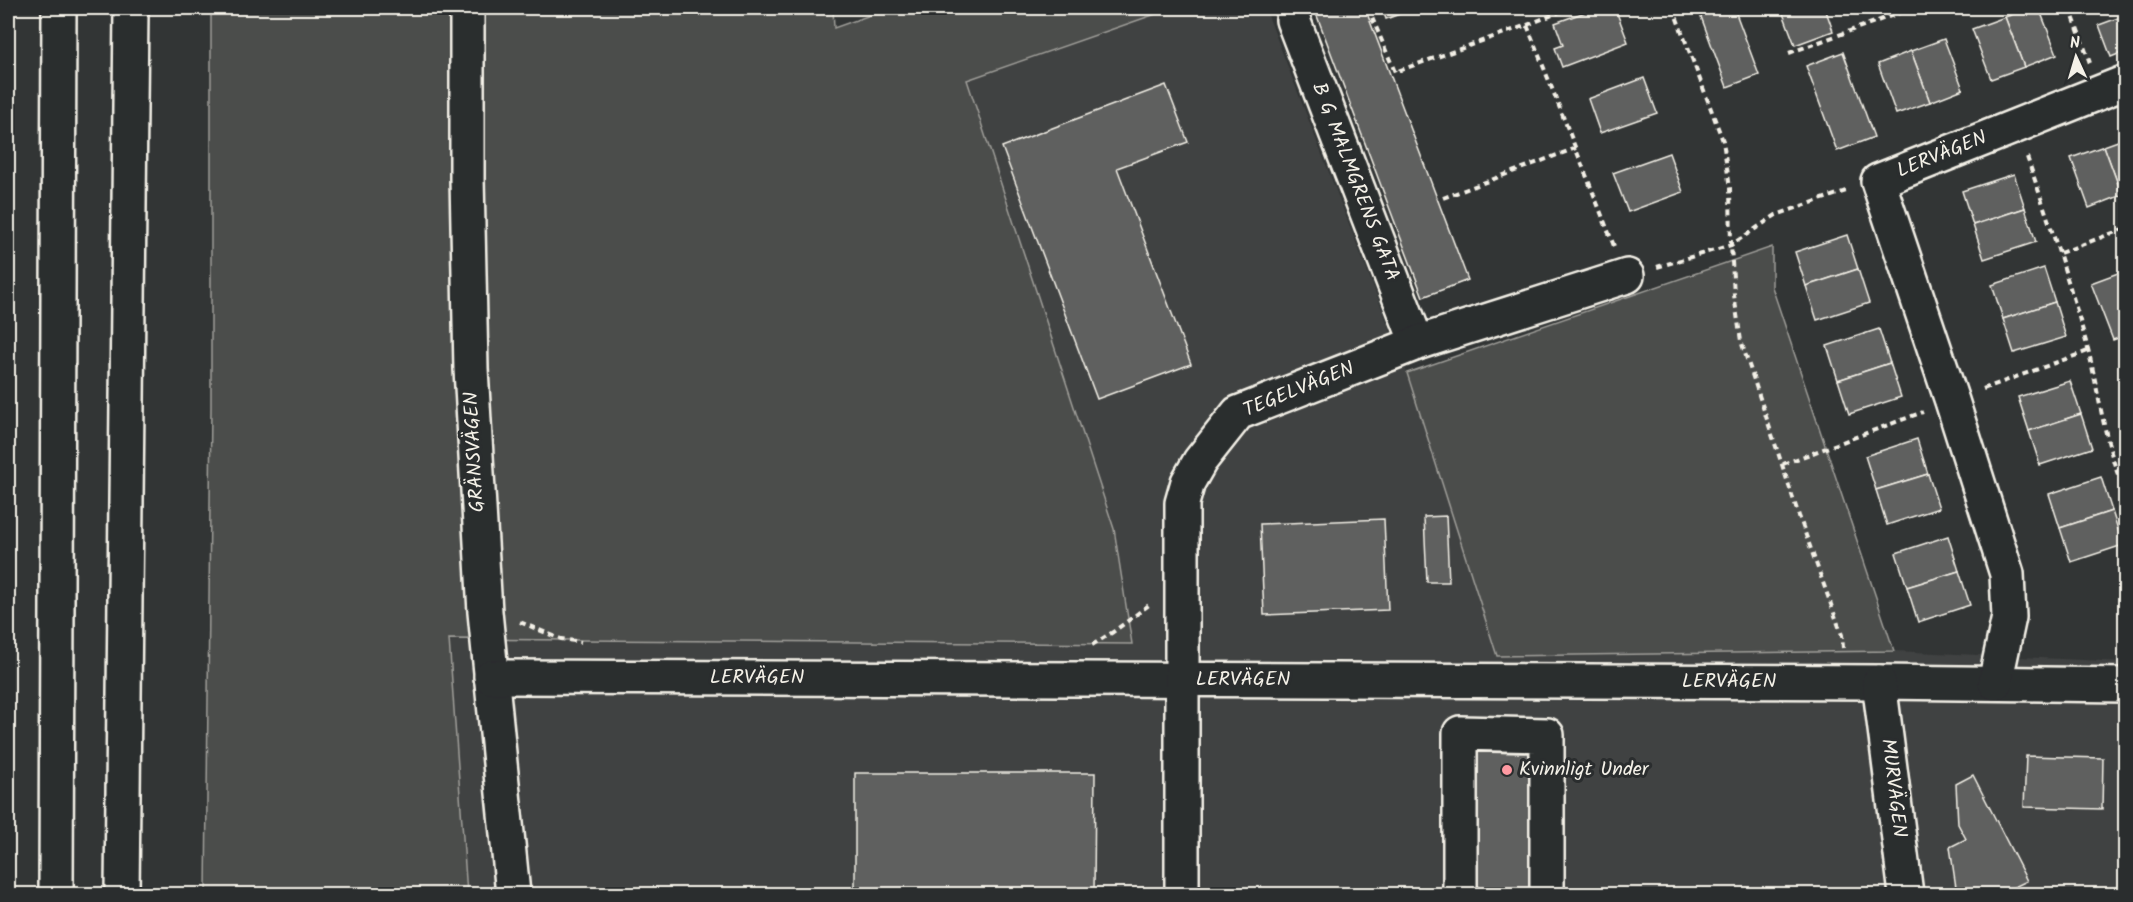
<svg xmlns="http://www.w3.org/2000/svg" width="2133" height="902" font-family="Kalam,sans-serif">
<rect width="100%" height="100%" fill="#323535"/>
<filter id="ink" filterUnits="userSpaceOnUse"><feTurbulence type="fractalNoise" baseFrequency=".0167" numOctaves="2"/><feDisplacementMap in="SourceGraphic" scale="12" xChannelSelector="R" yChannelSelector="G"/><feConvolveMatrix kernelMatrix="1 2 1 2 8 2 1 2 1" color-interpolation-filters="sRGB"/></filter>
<g filter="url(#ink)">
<!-- built -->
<polygon fill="#404242" points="1173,8 1265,8 1407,373 1497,656 1894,651 2125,662 2125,894 467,894 448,639 1132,644 1114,529 967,80"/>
<!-- green -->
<g fill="#4b4d4c" stroke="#a09f9a" stroke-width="1.5">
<polygon points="211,8 833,8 834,28 890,8 1173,8 967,80 1114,529 1132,644 449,639 467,894 206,894 211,407"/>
<polygon points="1772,247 1772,287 1894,651 1497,656 1407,373"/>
</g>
<!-- building -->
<g fill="#5f605f" stroke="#f4f1e8" stroke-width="1.5">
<polygon points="1314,8 1365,8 1468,280 1423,297"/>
<polygon points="1382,8 1416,8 1386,19"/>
<polygon points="1596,8 1615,8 1628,42 1562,67 1555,48 1563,45 1555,23"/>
<polygon points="1716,8 1734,8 1759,75 1727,87 1700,14"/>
<polygon points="1781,8 1825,8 1833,31 1795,45"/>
<polygon points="2031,8 2039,8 2057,54 2024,67 2005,17"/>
<polygon points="2126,15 2126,51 2111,57 2099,25"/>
<polygon points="2005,17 2024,67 1991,79 1972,29"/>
<polygon points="1944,39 1963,89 1930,102 1911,51"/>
<polygon points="1911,51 1930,102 1896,114 1878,64"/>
<polygon points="1843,52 1874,137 1837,151 1806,66"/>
<polygon points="1644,78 1657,113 1600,133 1588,99"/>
<polygon points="1166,85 1188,142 1117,168 1191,364 1097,399 1002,147"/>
<polygon points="2126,138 2126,194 2122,195 2104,146"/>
<polygon points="2104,146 2122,195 2089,208 2071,158"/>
<polygon points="1669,153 1683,192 1628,212 1613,173"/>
<polygon points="2014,174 2025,208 1973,225 1962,191"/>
<polygon points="2025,208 2036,242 1984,259 1973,225"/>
<polygon points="1847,235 1858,269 1806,286 1795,252"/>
<polygon points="2044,268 2055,302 2003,319 1992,285"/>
<polygon points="1858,269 1869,303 1817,320 1806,286"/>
<polygon points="2126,270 2126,335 2113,340 2091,283"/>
<polygon points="2055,302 2066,337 2014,353 2003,319"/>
<polygon points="1879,329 1890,363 1838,380 1827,346"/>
<polygon points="1890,363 1901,397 1849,414 1838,380"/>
<polygon points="2070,381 2081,414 2029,431 2018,397"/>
<polygon points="2081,414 2092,448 2040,465 2029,431"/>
<polygon points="1917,439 1928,474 1876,490 1865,456"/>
<polygon points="1928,474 1939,508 1887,525 1876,490"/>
<polygon points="2101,477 2112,511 2060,528 2049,494"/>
<polygon points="2112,511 2123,545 2071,562 2060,528"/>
<polygon points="1446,516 1449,582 1427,582 1424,517"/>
<polygon points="1384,519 1388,610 1264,615 1260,524"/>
<polygon points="1948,536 1959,571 1907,587 1896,553"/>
<polygon points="1959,571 1970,605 1918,622 1907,587"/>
<polygon points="1476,752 1537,753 1536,894 1475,894"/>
<polygon points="2026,756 2103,758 2102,809 2024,807"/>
<polygon points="855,773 1095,773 1094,894 855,894"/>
<polygon points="1973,775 2027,881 2000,894 1957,894 1950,847 1966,839 1958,824 1956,784"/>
</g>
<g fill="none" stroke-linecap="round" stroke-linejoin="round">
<!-- minor casing -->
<g stroke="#f4f1e8" stroke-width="38">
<g id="minor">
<polyline points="467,8 467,178 471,369 485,612 513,894"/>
<polyline points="1293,20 1417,343"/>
<polyline points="491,677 1879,682 2126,685"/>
<polyline points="1879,682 1906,894"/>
<polyline points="1995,683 2009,617 2007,574 1952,401 1878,181 2126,82"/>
<polyline points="1182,894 1182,503 1188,482 1200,461 1238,413 1417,343 1627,276"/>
<polyline points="1460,894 1460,733 1547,735 1547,894"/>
</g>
</g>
<!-- highway casing -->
<g stroke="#f4f1e8" stroke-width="38">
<g id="highway">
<polyline points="56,894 59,8"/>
<polyline points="122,894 131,8"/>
</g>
</g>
<!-- path -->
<g stroke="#f4f1e8" stroke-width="4" stroke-dasharray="6 4.5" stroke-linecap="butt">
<polyline points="1368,8 1395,72 1527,25 1614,246"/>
<polyline points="1673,8 1723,141 1730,188 1731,245 1734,295 1741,341 1799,516 1842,635 1843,648"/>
<polyline points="2070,8 2090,63"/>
<polyline points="1527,25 1570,8"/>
<polyline points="1789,53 1913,8"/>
<path d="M2027,157C2049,221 2070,284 2088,349C2100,397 2105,449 2126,494"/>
<polyline points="1443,198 1576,148"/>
<polyline points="2060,253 2126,228"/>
<polyline points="1657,267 1731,245 1776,215 1846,191"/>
<polyline points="1983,389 2088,351"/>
<polyline points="1783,464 1923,412"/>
<polyline points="2116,473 2126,469"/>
<polyline points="520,622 561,639 581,642"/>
<polyline points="1092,645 1113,632 1149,605"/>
</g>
<!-- minor -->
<use href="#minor" stroke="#2a2d2e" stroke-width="33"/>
<!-- highway -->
<use href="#highway" stroke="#2a2d2e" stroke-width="33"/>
</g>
</g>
<!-- markers -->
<circle fill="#ff9aa2" stroke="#2a2d2e" stroke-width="2" cx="1507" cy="770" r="6"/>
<g text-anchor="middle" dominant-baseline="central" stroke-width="6" stroke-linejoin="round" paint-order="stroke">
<!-- street labels -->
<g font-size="20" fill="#f4f1e8" stroke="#2a2d2e">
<text transform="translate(1942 155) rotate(-22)">LERVÄGEN</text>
<text transform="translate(1355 182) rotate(69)">B G MALMGRENS GATA</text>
<text transform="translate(1299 390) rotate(-22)">TEGELVÄGEN</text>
<text transform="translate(475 452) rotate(-93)">GRÄNSVÄGEN</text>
<text x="757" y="678">LERVÄGEN</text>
<text x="1243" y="680">LERVÄGEN</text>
<text x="1729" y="682">LERVÄGEN</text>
<text transform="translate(1893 788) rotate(83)">MURVÄGEN</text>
</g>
<!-- poi labels -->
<g font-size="20" fill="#f4f1e8" stroke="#2a2d2e" text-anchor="start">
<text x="1519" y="770">Kvinnligt Under</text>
</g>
</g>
<!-- margin -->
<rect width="2133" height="902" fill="none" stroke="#2a2d2e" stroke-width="30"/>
<rect x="15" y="15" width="2103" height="872" fill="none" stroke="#f4f1e8" stroke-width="2" filter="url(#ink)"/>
<!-- north arrow -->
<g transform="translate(2076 57) rotate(356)" stroke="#2a2d2e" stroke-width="4.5" paint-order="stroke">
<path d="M0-4.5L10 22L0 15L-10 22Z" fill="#f4f1e8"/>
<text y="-9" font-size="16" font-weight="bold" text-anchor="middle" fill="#f4f1e8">N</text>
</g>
</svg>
